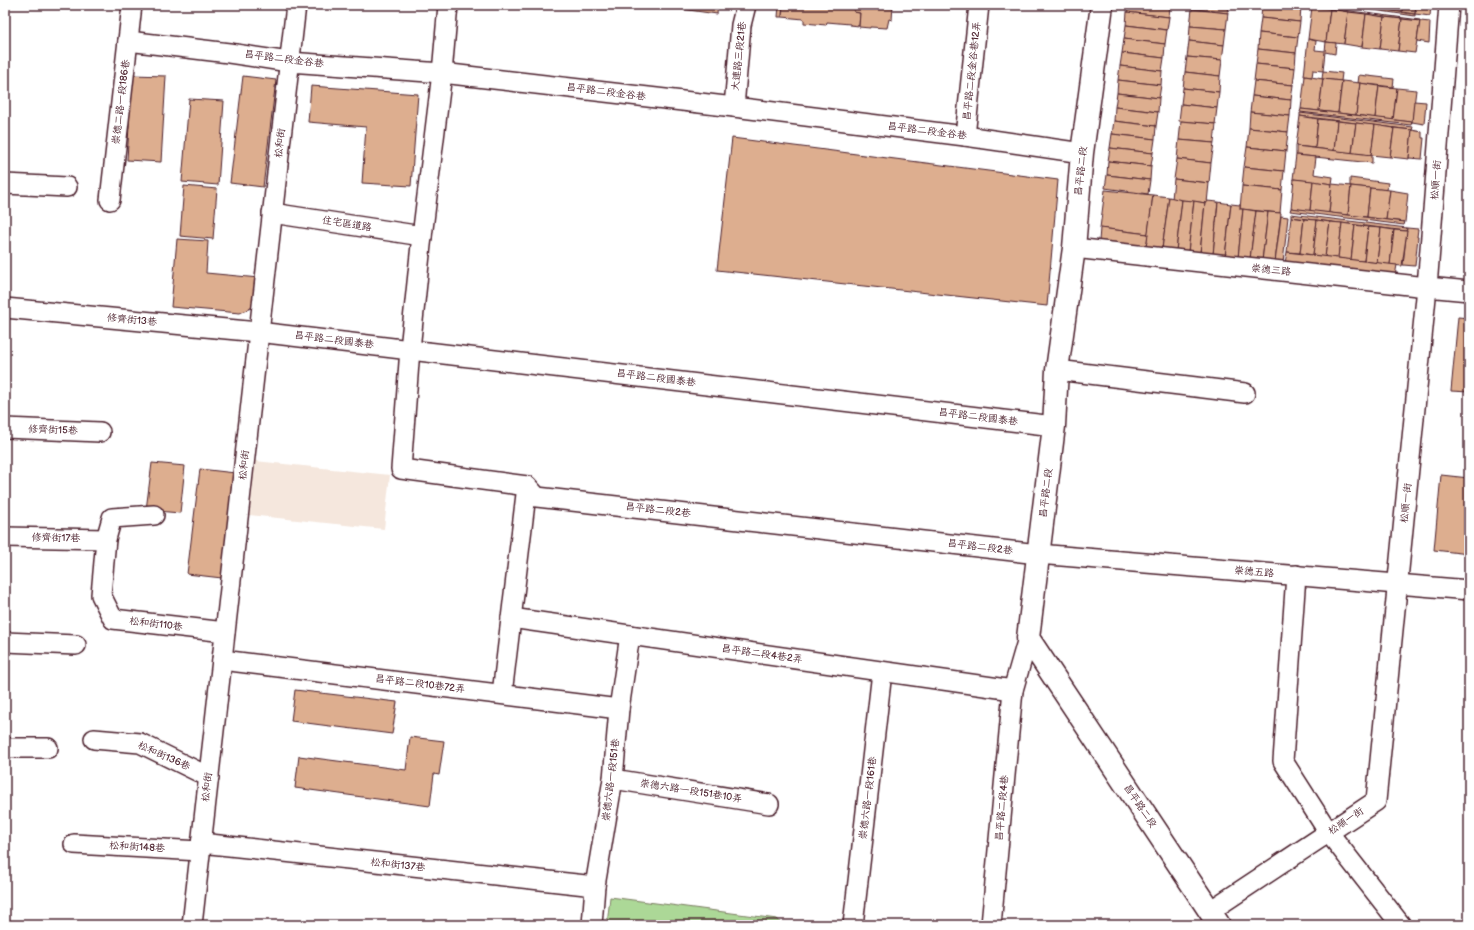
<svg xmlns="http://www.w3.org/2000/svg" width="1474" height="930" font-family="'Balsamiq Sans','LXGW WenKai TC',sans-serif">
<rect width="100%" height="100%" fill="#fff"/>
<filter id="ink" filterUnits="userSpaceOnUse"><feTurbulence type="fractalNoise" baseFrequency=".025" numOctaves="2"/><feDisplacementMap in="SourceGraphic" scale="8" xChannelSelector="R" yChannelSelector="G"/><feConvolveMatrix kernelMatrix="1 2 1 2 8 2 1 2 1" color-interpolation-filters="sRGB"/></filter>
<g filter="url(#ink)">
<!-- built -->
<polygon fill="#f5e7dd" points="255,461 390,475 384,529 249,515"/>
<!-- green -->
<polygon fill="#acd897" stroke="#7b7c61" points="610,897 777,919 784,925 607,925"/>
<!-- building -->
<g fill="#ddae8f" stroke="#4a1f2b">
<polygon points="653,5 718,5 717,14"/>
<polygon points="779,5 783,5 782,17 778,17"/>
<polygon points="783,5 854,5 854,12 860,13 859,26 850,25 850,24 827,22 826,25 804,23 804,19 782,17"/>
<polygon points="854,5 893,5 892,20 889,19 887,28 870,27 870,28 859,27 860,13 854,12"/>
<polygon points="1128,5 1170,5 1169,17 1127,12"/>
<polygon points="1193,5 1229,5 1228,13 1192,9"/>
<polygon points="1262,5 1301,5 1300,22 1261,18"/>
<polygon points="1338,5 1349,5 1415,14 1415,16"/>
<polygon points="1363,5 1376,5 1376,9 1363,7"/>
<polygon points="1376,5 1389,5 1389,10 1376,9"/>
<polygon points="1389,5 1403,5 1402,12 1389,10"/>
<polygon points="1403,5 1416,5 1415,14 1402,12"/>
<polygon points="1416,5 1431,5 1430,16 1415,14"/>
<polygon points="1312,6 1420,20 1420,21 1384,17 1312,7"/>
<polygon points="1312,7 1330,9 1326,42 1308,39"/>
<polygon points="1192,9 1228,13 1226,29 1190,26"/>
<polygon points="1330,9 1348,12 1344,44 1326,42"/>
<polygon points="1127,12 1169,17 1167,30 1126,25"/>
<polygon points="1348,12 1366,14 1362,47 1344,44"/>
<polygon points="1366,14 1384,17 1380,49 1362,47"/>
<polygon points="1384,17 1402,19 1398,51 1380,49"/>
<polygon points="1261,18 1300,22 1298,37 1259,33"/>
<polygon points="1402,19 1420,21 1415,53 1398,51"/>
<polygon points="1420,21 1430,22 1429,43 1417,41"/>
<polygon points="1126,25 1167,30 1165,44 1124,39"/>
<polygon points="1190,26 1226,29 1224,45 1189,41"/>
<polygon points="1259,33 1298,37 1296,53 1258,49"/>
<polygon points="1124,39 1165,44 1164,58 1122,53"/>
<polygon points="1308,39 1316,41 1315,50 1325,51 1326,42 1336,43 1335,54 1325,52 1323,71 1342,73 1341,81 1322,79 1323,71 1313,70 1312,77 1304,76"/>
<polygon points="1189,41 1224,45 1222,60 1187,57"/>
<polygon points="1258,49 1296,53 1295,68 1256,64"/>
<polygon points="1122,53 1164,58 1162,71 1120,66"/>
<polygon points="1187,57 1222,60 1220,76 1185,72"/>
<polygon points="1256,64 1295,68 1293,85 1254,81"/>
<polygon points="1120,66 1162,71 1161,85 1118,80"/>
<polygon points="1185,72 1220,76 1219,92 1183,88"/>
<polygon points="132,75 166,76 161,162 127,160"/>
<polygon points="1359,75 1394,79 1393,87 1358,83"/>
<polygon points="243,76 276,80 263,187 230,183"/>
<polygon points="1305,76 1323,79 1319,111 1301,109"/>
<polygon points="1323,79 1342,81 1338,113 1319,111"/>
<polygon points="1118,80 1161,85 1159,98 1117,93"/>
<polygon points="1254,81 1293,85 1291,100 1252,96"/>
<polygon points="1342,81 1360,83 1356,115 1338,113"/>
<polygon points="1360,83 1379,86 1375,118 1356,115"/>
<polygon points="311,86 418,94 411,186 362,183 366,127 308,122"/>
<polygon points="1379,86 1397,88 1393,120 1375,118"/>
<polygon points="1183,88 1219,92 1217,108 1181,104"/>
<polygon points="1397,88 1416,90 1412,122 1393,120"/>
<polygon points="1117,93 1159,98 1158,112 1115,107"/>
<polygon points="1252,96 1291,100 1290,116 1250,112"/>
<polygon points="189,99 224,101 218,185 182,182"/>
<polygon points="1414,101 1426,102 1424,124 1412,122"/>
<polygon points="1181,104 1217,108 1215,124 1179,121"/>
<polygon points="1115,107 1158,112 1156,126 1114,121"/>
<polygon points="1301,109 1338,113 1412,122 1411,125 1300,112"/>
<polygon points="1250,112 1290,116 1288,132 1249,128"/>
<polygon points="1300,113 1413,127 1412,130 1300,116"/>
<polygon points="1300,116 1318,119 1315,148 1296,146"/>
<polygon points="1318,119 1337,121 1334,151 1315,148"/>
<polygon points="1114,121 1156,126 1155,139 1112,134"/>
<polygon points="1181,121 1216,124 1214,143 1179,140"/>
<polygon points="1337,121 1356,123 1352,153 1334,151"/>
<polygon points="1356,123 1375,125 1371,155 1352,153"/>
<polygon points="1375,125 1394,128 1390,157 1371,155"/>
<polygon points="1249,128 1288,132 1286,151 1247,147"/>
<polygon points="1394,128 1412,130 1409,159 1390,157"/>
<polygon points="1412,130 1422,132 1422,138 1424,138 1422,159 1409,158"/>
<polygon points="1112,134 1155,139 1153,153 1110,148"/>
<polygon points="732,138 1058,180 1047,306 717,270"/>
<polygon points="1179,140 1214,143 1211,163 1177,159"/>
<polygon points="1296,146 1372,155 1372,163 1296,155"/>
<polygon points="1247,147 1286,151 1284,171 1244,167"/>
<polygon points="1110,148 1153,153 1151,166 1108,161"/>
<polygon points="1296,155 1316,157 1314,174 1333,177 1332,184 1293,179"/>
<polygon points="1177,159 1211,163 1209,183 1174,179"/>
<polygon points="1108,161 1151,166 1150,180 1107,175"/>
<polygon points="1244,167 1284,171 1282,190 1242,186"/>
<polygon points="1107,175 1150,180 1148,194 1105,188"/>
<polygon points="1350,178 1388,183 1387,190 1350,186"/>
<polygon points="1174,179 1209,183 1207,203 1172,199"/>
<polygon points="1294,179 1313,181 1310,211 1291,208"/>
<polygon points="1313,181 1332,184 1329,213 1310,211"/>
<polygon points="1332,184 1351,186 1348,215 1329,213"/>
<polygon points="184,186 217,189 213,239 180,236"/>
<polygon points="1242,186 1282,190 1280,213 1240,209"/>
<polygon points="1351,186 1370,188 1367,217 1348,215"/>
<polygon points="1370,188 1390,190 1386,220 1367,217"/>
<polygon points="1105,190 1153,195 1148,234 1100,228"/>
<polygon points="1390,190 1408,193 1405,222 1386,220"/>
<polygon points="1153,195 1169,197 1162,249 1146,247"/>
<polygon points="1169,197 1182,200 1176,251 1162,249"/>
<polygon points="1182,200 1194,201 1188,252 1176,251"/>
<polygon points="1194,201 1205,203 1200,253 1188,252"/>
<polygon points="1207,201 1218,202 1213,255 1200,254 1205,203 1207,203"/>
<polygon points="1218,202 1231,204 1225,257 1213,255"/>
<polygon points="1231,204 1240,205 1240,209 1243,209 1238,258 1225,257"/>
<polygon points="1291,208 1405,222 1404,225 1290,211"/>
<polygon points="1243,209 1256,211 1250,259 1238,258"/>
<polygon points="1256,211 1268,212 1262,261 1250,259"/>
<polygon points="1268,212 1281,213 1275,262 1262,261"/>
<polygon points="1291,214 1407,228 1407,231 1291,217"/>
<polygon points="1281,216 1288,217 1283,263 1275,262"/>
<polygon points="1291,217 1304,219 1300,253 1287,252"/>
<polygon points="1304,219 1317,220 1313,255 1300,253"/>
<polygon points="1317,220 1330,222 1325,257 1313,255"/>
<polygon points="1330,222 1342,223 1338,258 1325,257"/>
<polygon points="1342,223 1355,225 1351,260 1338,258"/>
<polygon points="1355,225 1368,227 1364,261 1351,260"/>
<polygon points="1368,227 1381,228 1377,263 1364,261"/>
<polygon points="1100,228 1148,234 1146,247 1099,241"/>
<polygon points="1381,228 1394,230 1390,265 1377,263"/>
<polygon points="1407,228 1418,229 1417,237 1418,237 1415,266 1403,265"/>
<polygon points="1394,230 1407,231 1402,266 1390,265"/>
<polygon points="177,239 208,241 206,273 259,278 253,307 240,313 171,307"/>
<polygon points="1469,243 1469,255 1466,251 1466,246"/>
<polygon points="1287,252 1397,265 1395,276 1285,263"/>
<polygon points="1458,317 1469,318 1469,392 1451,391"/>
<polygon points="152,463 185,466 180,513 146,510"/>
<polygon points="200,469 235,473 222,578 187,574"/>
<polygon points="1441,475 1469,478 1469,554 1434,550"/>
<polygon points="295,690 397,702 392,734 291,721"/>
<polygon points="410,737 444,741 439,775 434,774 430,806 295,788 299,756 406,770"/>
</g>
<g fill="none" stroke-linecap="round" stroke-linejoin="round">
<!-- street casing -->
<g stroke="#4a1f2b" stroke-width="22">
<g id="street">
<polyline points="448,5 442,73 421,245 410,349 401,469 527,486 537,497 1038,554 1469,590"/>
<polyline points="128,41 229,53 289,62 442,73 734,107 965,136 1082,153"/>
<polyline points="734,107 741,25 746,5"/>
<polyline points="965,136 979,5"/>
<polyline points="5,184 67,187"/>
<polyline points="110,200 132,5"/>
<polyline points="272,213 422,236"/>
<polyline points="1074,248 1427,287 1469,291"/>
<polyline points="5,308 258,332 1054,426"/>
<polyline points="1057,370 1245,393"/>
<polyline points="5,428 100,432"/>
<polyline points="154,515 112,518 106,539 101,595 113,619 225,632"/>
<polyline points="5,537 106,539"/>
<polyline points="1296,575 1283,761 1329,833 1401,925"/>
<polyline points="511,618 1013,690"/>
<polyline points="5,642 76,645"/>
<polyline points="222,660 619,709"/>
<polyline points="502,694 527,486"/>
<polyline points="94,739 140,743 209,777"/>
<polyline points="5,748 48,748"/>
<polyline points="613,779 769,804"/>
<polyline points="201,843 595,886"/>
<polyline points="74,844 200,851"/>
<polyline points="1210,911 1376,801 1427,287 1449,5"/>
<polyline points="192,925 296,5"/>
<polyline points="592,925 595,886 613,779 619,709 630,635"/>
<polyline points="853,925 882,672"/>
<polyline points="991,925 1013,690 1028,638"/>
</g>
</g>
<!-- secondary casing -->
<g stroke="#4a1f2b" stroke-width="25">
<polyline id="secondary" points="1102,5 1082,153 1074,248 1057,370 1054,426 1028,638 1219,925"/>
</g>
<!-- street -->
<use href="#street" stroke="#fff" stroke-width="19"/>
<!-- secondary -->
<use href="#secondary" stroke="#fff" stroke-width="22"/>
</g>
</g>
<g text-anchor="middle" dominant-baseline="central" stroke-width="3.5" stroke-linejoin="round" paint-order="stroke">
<!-- street labels -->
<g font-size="10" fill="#4a1f2b" stroke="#fff">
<text transform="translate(739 56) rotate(-84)">大連路三段21巷</text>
<text transform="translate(284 59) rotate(7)">昌平路二段金谷巷</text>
<text transform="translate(972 71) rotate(-84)">昌平路二段金谷巷12弄</text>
<text transform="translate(606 92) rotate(7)">昌平路二段金谷巷</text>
<text transform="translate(121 102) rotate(-83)">崇德二路一段186巷</text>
<text transform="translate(927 131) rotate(7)">昌平路二段金谷巷</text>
<text transform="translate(280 143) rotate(-83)">松和街</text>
<text transform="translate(1081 171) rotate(-84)">昌平路二段</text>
<text transform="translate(1436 180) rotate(-86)">松順一街</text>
<text transform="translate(347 224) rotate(9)">住宅區道路</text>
<text transform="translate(1271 270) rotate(6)">崇德三路</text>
<text transform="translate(132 320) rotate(5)">修齊街13巷</text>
<text transform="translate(334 340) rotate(7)">昌平路二段國泰巷</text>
<text transform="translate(656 378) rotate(7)">昌平路二段國泰巷</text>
<text transform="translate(978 417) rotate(7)">昌平路二段國泰巷</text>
<text transform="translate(53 430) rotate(2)">修齊街15巷</text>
<text transform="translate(244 465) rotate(-84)">松和街</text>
<text transform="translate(1046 493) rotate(-83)">昌平路二段</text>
<text transform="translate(1406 503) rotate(-84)">松順一街</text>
<text transform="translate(658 510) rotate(6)">昌平路二段2巷</text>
<text transform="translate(56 538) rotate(1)">修齊街17巷</text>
<text transform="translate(980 547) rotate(7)">昌平路二段2巷</text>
<text transform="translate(1254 572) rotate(5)">崇德五路</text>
<text transform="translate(156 624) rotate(7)">松和街110巷</text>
<text transform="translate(762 654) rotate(8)">昌平路二段4巷2弄</text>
<text transform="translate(420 684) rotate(7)">昌平路二段10巷72弄</text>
<text transform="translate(164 756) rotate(24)">松和街136巷</text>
<text transform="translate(611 780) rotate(-83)">崇德六路一段151巷</text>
<text transform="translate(207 787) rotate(-83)">松和街</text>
<text transform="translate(691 791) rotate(9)">崇德六路一段151巷10弄</text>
<text transform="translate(868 798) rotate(-83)">崇德六路一段161巷</text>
<text transform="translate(1140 806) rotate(56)">昌平路二段</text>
<text transform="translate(1002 808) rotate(-85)">昌平路二段4巷</text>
<text transform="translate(1346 821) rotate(-34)">松順一街</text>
<text transform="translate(137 847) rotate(3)">松和街148巷</text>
<text transform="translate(398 865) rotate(6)">松和街137巷</text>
</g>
</g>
<!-- margin -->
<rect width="1474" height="930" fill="none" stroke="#fff" stroke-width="20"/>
<rect x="10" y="10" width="1454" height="910" fill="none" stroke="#4a1f2b" stroke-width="1.5" filter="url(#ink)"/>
</svg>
